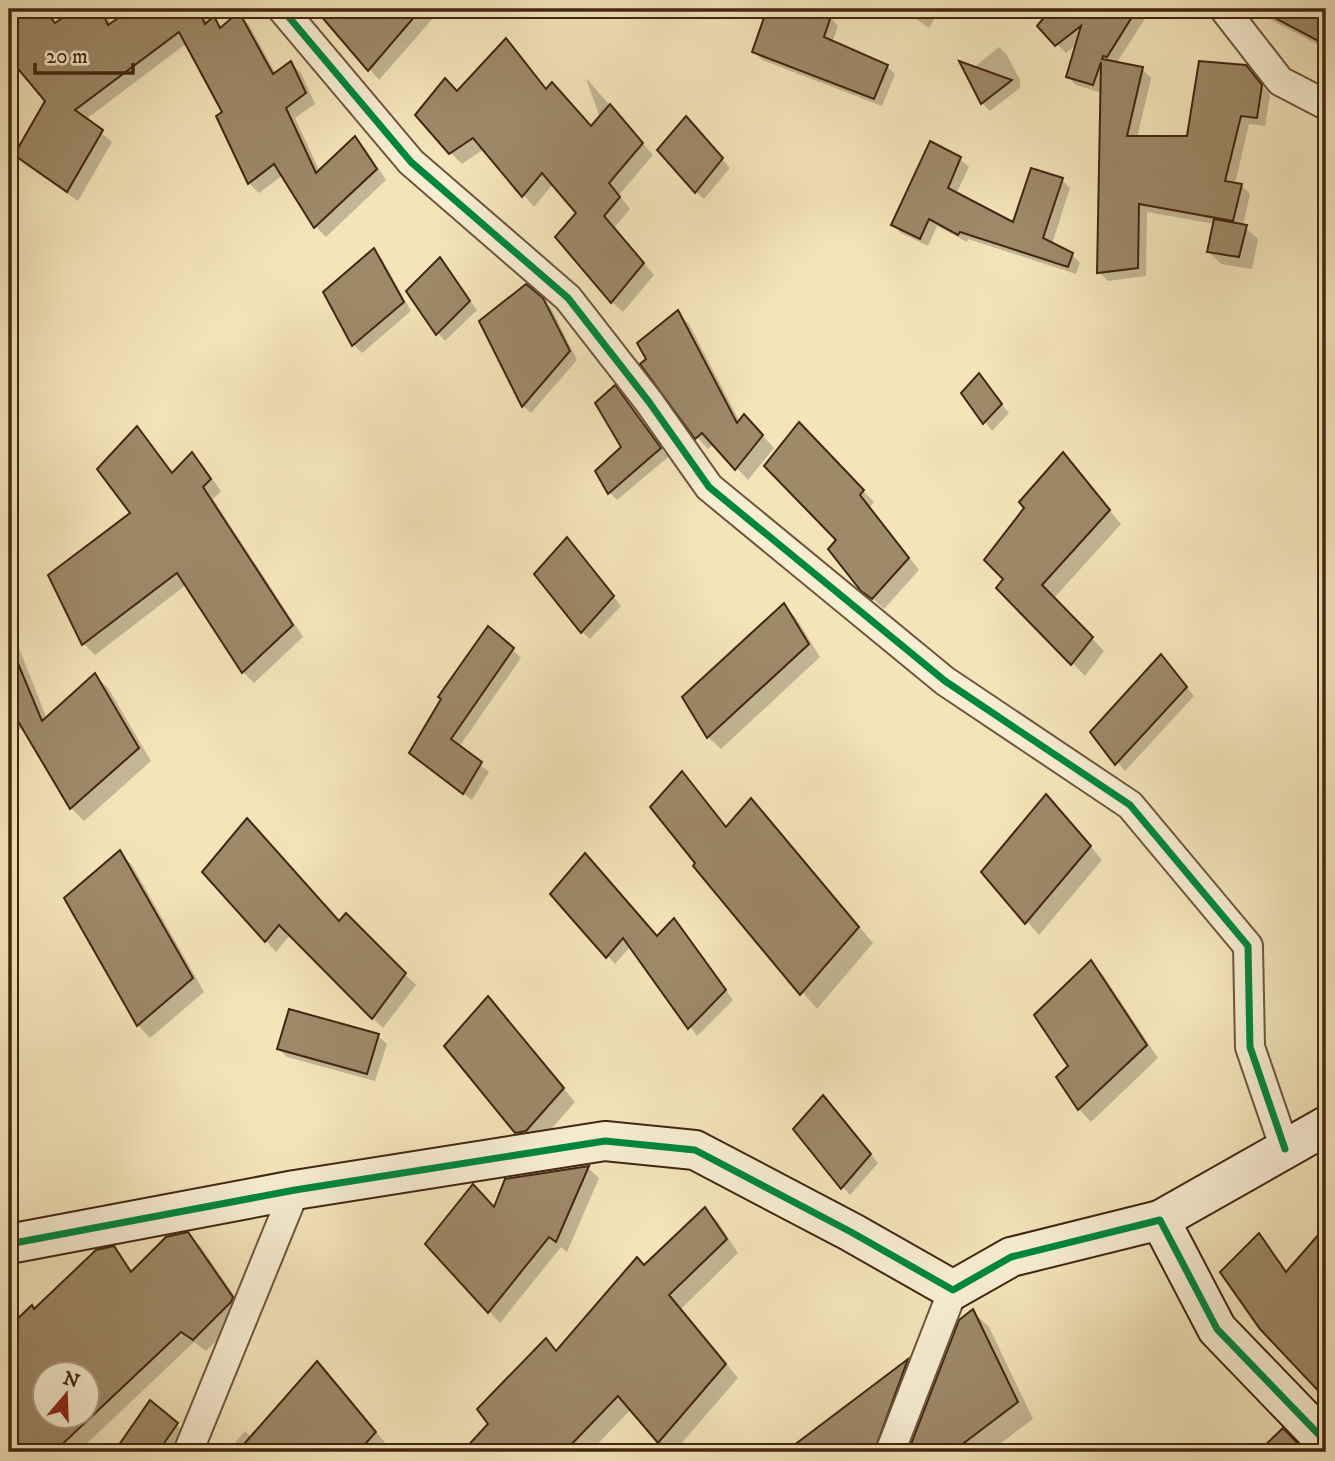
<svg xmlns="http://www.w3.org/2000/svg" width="1335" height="1461" font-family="'IM FELL DW Pica',serif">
<rect width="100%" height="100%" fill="#f3e4ba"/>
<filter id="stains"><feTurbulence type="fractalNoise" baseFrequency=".00286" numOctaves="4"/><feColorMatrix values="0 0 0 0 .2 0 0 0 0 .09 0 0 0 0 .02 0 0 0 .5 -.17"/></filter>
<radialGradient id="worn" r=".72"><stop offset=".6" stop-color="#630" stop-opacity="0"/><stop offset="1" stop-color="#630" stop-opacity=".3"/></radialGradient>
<!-- shadow -->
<g fill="#0003" fill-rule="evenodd">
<polygon points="9,9 42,9 51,18 39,37 78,9 105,9 112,25 134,9 202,9 209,23 214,19 223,28 239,15 249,25 276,74 291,63 301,73 315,104 295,118 320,172 355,138 365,148 386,180 326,237 316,227 283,175 259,193 249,183 225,112 187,43 85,120 112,142 78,201 26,165 16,155 48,101 31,43 9,30"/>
<polygon points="318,9 441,9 379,80"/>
<polygon points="769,9 806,9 830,17 838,26 832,43 887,66 895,74 882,106 762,60 754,51"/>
<polygon points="902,9 940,9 929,28"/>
<polygon points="1053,9 1151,9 1116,64 1142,69 1151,78 1137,138 1188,138 1246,67 1270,95 1265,126 1249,124 1235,184 1241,185 1250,194 1243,226 1258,239 1252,269 1221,264 1208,251 1215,224 1147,212 1146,276 1108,281 1099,272 1102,93 1076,85 1068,77 1077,44 1066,53 1039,26"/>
<polygon points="1256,9 1326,9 1326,49 1262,15"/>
<polygon points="506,40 547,90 591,128 600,118 586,78 653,155 619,195 630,209 614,228 654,275 623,312 612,302 578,213 553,184 534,207 484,149 462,164 451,153 458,93"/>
<polygon points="999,47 1007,55 1020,80 1020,88 990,111 982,103 967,73"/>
<polygon points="694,126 730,168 704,199 696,192"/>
<polygon points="960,159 969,167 956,194 1014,225 1062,180 1070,188 1052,244 1072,255 1080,263 1076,274 968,239 967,242 937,226 928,246 901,233 893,224"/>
<polygon points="374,251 382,259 411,311 362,353 354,345 325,292"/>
<polygon points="440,260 477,310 445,341 438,333"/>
<polygon points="542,299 551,308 577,360 531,413 523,406 481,322"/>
<polygon points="677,313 689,324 740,422 756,428 774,448 748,480 714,444 708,449 697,437 648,359"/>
<polygon points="979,376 1009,413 992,431 963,394"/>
<polygon points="615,388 668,457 617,500 609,492 623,448"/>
<polygon points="799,425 874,502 870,507 919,570 884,609 863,590 838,540"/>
<polygon points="137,429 174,474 192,455 203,466 221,491 213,499 303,637 254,683 243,672 186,585 95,655 84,644 50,576 132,513"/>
<polygon points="1063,454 1121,524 1054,598 1104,651 1085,676 999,587 1005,579"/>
<polygon points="575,548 621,606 590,639 582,632"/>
<polygon points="1326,593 1326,612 1319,599"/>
<polygon points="784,606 796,618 820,657 721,749 708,737"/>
<polygon points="9,634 17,643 47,719 95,676 108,688 151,761 84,821 71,808 23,727 9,736"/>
<polygon points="512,649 521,658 459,747 489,772 472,800 420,761"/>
<polygon points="1169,665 1194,696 1125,771 1092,732"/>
<polygon points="682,774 728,828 751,801 873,943 817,1009 695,866 697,863"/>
<polygon points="1059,809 1102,860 1039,935 983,872"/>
<polygon points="119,852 132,865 204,992 150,1038 138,1025 66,898"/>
<polygon points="205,872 340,923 346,916 416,985 383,1028 290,935 276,952"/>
<polygon points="552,894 657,938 674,921 733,1000 697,1036 631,946 615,964"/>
<polygon points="1091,963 1103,975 1158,1058 1091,1122 1079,1109 1058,1077 1070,1067"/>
<polygon points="488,998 575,1102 539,1143 529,1145 516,1132"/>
<polygon points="378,1036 387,1044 375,1081 287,1057 279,1049"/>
<polygon points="831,1106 878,1163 850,1195 795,1130"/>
<polygon points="588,1168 599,1178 567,1252 561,1247 500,1323 427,1244 495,1209 507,1180"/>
<polygon points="705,1209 718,1222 738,1253 681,1309 738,1378 674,1452 669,1452 659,1442 631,1409 590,1452 464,1452 490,1424 546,1340 558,1352"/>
<polygon points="1326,1229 1326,1397 1261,1328 1259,1236 1288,1273"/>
<path d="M188,1234L200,1246L244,1310L243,1314L206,1351L194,1342L78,1452H55L46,1444L48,1452H9V1356L116,1252L133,1272ZM46,1374H88V1416H46Z"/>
<polygon points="973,1312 989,1327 1033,1419 989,1452 910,1452 961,1321"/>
<polygon points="908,1361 924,1376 894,1452 811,1452 805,1439"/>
<polygon points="317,1363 388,1446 382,1452 227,1452 245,1431 252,1438"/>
<polygon points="151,1402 185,1433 171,1452 116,1452"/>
</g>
<!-- building -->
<g fill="#9e8969" stroke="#422611" stroke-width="2" fill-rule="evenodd">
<polygon points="9,9 43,9 55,23 75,9 101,9 108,25 131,9 210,9 201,15 205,24 214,16 220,28 239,12 273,74 291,61 306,93 286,108 316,173 355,136 377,169 314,228 274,164 248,184 216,116 222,112 179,32 75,110 103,130 67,192 14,155 45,101 9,58"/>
<polygon points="315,9 421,9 368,71"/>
<polygon points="767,9 811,9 831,16 824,37 888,65 874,99 752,52"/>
<polygon points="1051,9 1137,9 1107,57 1103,56 1102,59 1143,67 1127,136 1187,136 1199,61 1246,65 1262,85 1257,118 1241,116 1225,181 1242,184 1233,221 1139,204 1138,268 1097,273 1101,62 1093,85 1066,77 1081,26 1055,46 1037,26"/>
<polygon points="1258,9 1326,9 1326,45"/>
<polygon points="506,38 546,89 552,82 591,126 610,104 643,143 609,183 620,197 604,216 644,263 611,303 555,237 576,213 542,173 522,197 473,138 449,154 415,115 445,78 457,91"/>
<polygon points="959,61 1012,80 981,104"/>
<polygon points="686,116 723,158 695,193 657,150"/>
<polygon points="930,141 961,157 948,188 1013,222 1031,168 1063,178 1043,238 1073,253 1068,267 960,232 958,235 929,219 920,239 891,225"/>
<polygon points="1214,219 1247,225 1239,257 1207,252"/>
<polygon points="374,248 404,302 352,346 323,292"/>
<polygon points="440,257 470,301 436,335 406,291"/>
<polygon points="526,284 543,298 570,351 522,407 479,321"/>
<polygon points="678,310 737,423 744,414 763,435 735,470 702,433 695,439 640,364 646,359 637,343"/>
<polygon points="979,373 1002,404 983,424 961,393"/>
<polygon points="615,385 661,448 608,494 595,471 621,447 595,403"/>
<polygon points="799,422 864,490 860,495 909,558 872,599 861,591 828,549 836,540 764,466"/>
<polygon points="137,426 172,473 192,452 211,479 203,487 293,625 242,673 177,573 82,645 48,575 130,513 97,469"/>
<polygon points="1063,452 1110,510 1042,585 1093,637 1071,665 996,588 1003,579 984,560 1024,508 1019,502"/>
<polygon points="567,537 614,596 581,633 534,574"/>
<polygon points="784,603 809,644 707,738 682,697"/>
<polygon points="488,626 514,648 451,739 482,762 463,794 409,753 441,699 438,697"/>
<polygon points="9,642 42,721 95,673 139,748 70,809 9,706"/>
<polygon points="1161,654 1187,687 1115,765 1090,732"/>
<polygon points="682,771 726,827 751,798 859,927 800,995 693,866 695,863 650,807"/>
<polygon points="1046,794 1091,846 1025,924 981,872"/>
<polygon points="247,818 339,921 346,913 406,973 372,1019 279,925 265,942 202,872"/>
<polygon points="120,850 193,978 137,1026 64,898"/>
<polygon points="585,853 657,936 674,918 726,990 688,1029 623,938 606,958 550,894"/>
<polygon points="1091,960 1147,1045 1078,1110 1056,1077 1068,1066 1034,1015"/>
<polygon points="488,996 564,1088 526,1131 515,1133 444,1046"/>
<polygon points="289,1009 379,1034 367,1074 277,1049"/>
<polygon points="823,1095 871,1154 841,1189 793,1129"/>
<polygon points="589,1166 556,1242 549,1237 488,1313 425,1244 473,1184 494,1207 505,1179"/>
<polygon points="705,1207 727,1239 669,1295 726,1364 658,1443 618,1396 564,1452 462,1452 488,1424 477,1409 546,1338 556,1351 637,1257 644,1265"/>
<polygon points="1326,1226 1326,1399 1260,1329 1220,1272 1259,1233 1286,1272"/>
<path d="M188,1232L233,1297L231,1302L193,1340L181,1332L54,1452H9V1327L32,1305L34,1309L96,1250L114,1246L131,1272L166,1237ZM46,1374H88V1416H46Z"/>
<polygon points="973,1309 1018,1402 952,1452 908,1452 959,1320"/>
<polygon points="908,1359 874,1452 785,1452"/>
<polygon points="317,1361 376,1432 358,1452 237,1452"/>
<polygon points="150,1400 178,1423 158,1452 114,1452"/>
<polygon points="1283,1428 1306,1452 1258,1452"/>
</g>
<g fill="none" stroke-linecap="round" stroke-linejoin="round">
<!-- street casing -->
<g stroke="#6e563b" stroke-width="32">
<g id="street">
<polyline points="282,9 411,162 568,298 649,402 709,487 945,681 1130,805 1248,946 1250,1047 1285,1149"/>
<polyline points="1224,9 1280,81 1326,105"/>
<polyline points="188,1452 295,1190"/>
<polyline points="890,1452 953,1290"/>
</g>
</g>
<!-- secondary casing -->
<g stroke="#422611" stroke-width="42">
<g id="secondary">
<polyline points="1160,1220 1326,1126"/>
<polyline points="9,1244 295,1190 605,1141 695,1150 851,1232 953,1290 1011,1257 1160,1220 1217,1329 1326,1442"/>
</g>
</g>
<!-- street -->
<use href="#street" stroke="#f7edd2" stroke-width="28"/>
<!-- secondary -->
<use href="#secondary" stroke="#f7edd2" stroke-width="38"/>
<!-- cycleway casing -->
<g stroke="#f7edd2" stroke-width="11">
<g id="cycleway">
<polyline points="282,9 411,162 568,298 649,402 709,487 945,681 1130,805 1248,946 1250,1047 1285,1149"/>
<polyline points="9,1244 295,1190 605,1141 695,1150 851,1232 953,1290 1011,1257 1160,1220 1217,1329 1326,1442"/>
</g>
</g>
<!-- cycleway -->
<use href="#cycleway" stroke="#00873e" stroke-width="7"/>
</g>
<!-- margin -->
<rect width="1335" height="1461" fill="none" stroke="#f3e4ba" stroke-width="35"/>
<rect x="10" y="10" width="1314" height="1440" fill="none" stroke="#422611" stroke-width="3.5"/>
<rect x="18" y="18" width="1300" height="1426" fill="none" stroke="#422611" stroke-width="2"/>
<!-- north arrow -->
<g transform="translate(66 1395) rotate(19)"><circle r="33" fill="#f7edd2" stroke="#af9d85" stroke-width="2"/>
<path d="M0-5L12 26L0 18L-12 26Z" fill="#8f2418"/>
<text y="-10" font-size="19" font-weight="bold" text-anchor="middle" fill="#422611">N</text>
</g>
<!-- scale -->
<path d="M35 63v10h98v-10" fill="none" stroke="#422611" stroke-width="3.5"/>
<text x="46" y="63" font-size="21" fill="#422611" stroke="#f7edd2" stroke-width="5" paint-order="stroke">20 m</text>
<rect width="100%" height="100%" filter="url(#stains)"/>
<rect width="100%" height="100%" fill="url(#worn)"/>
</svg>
